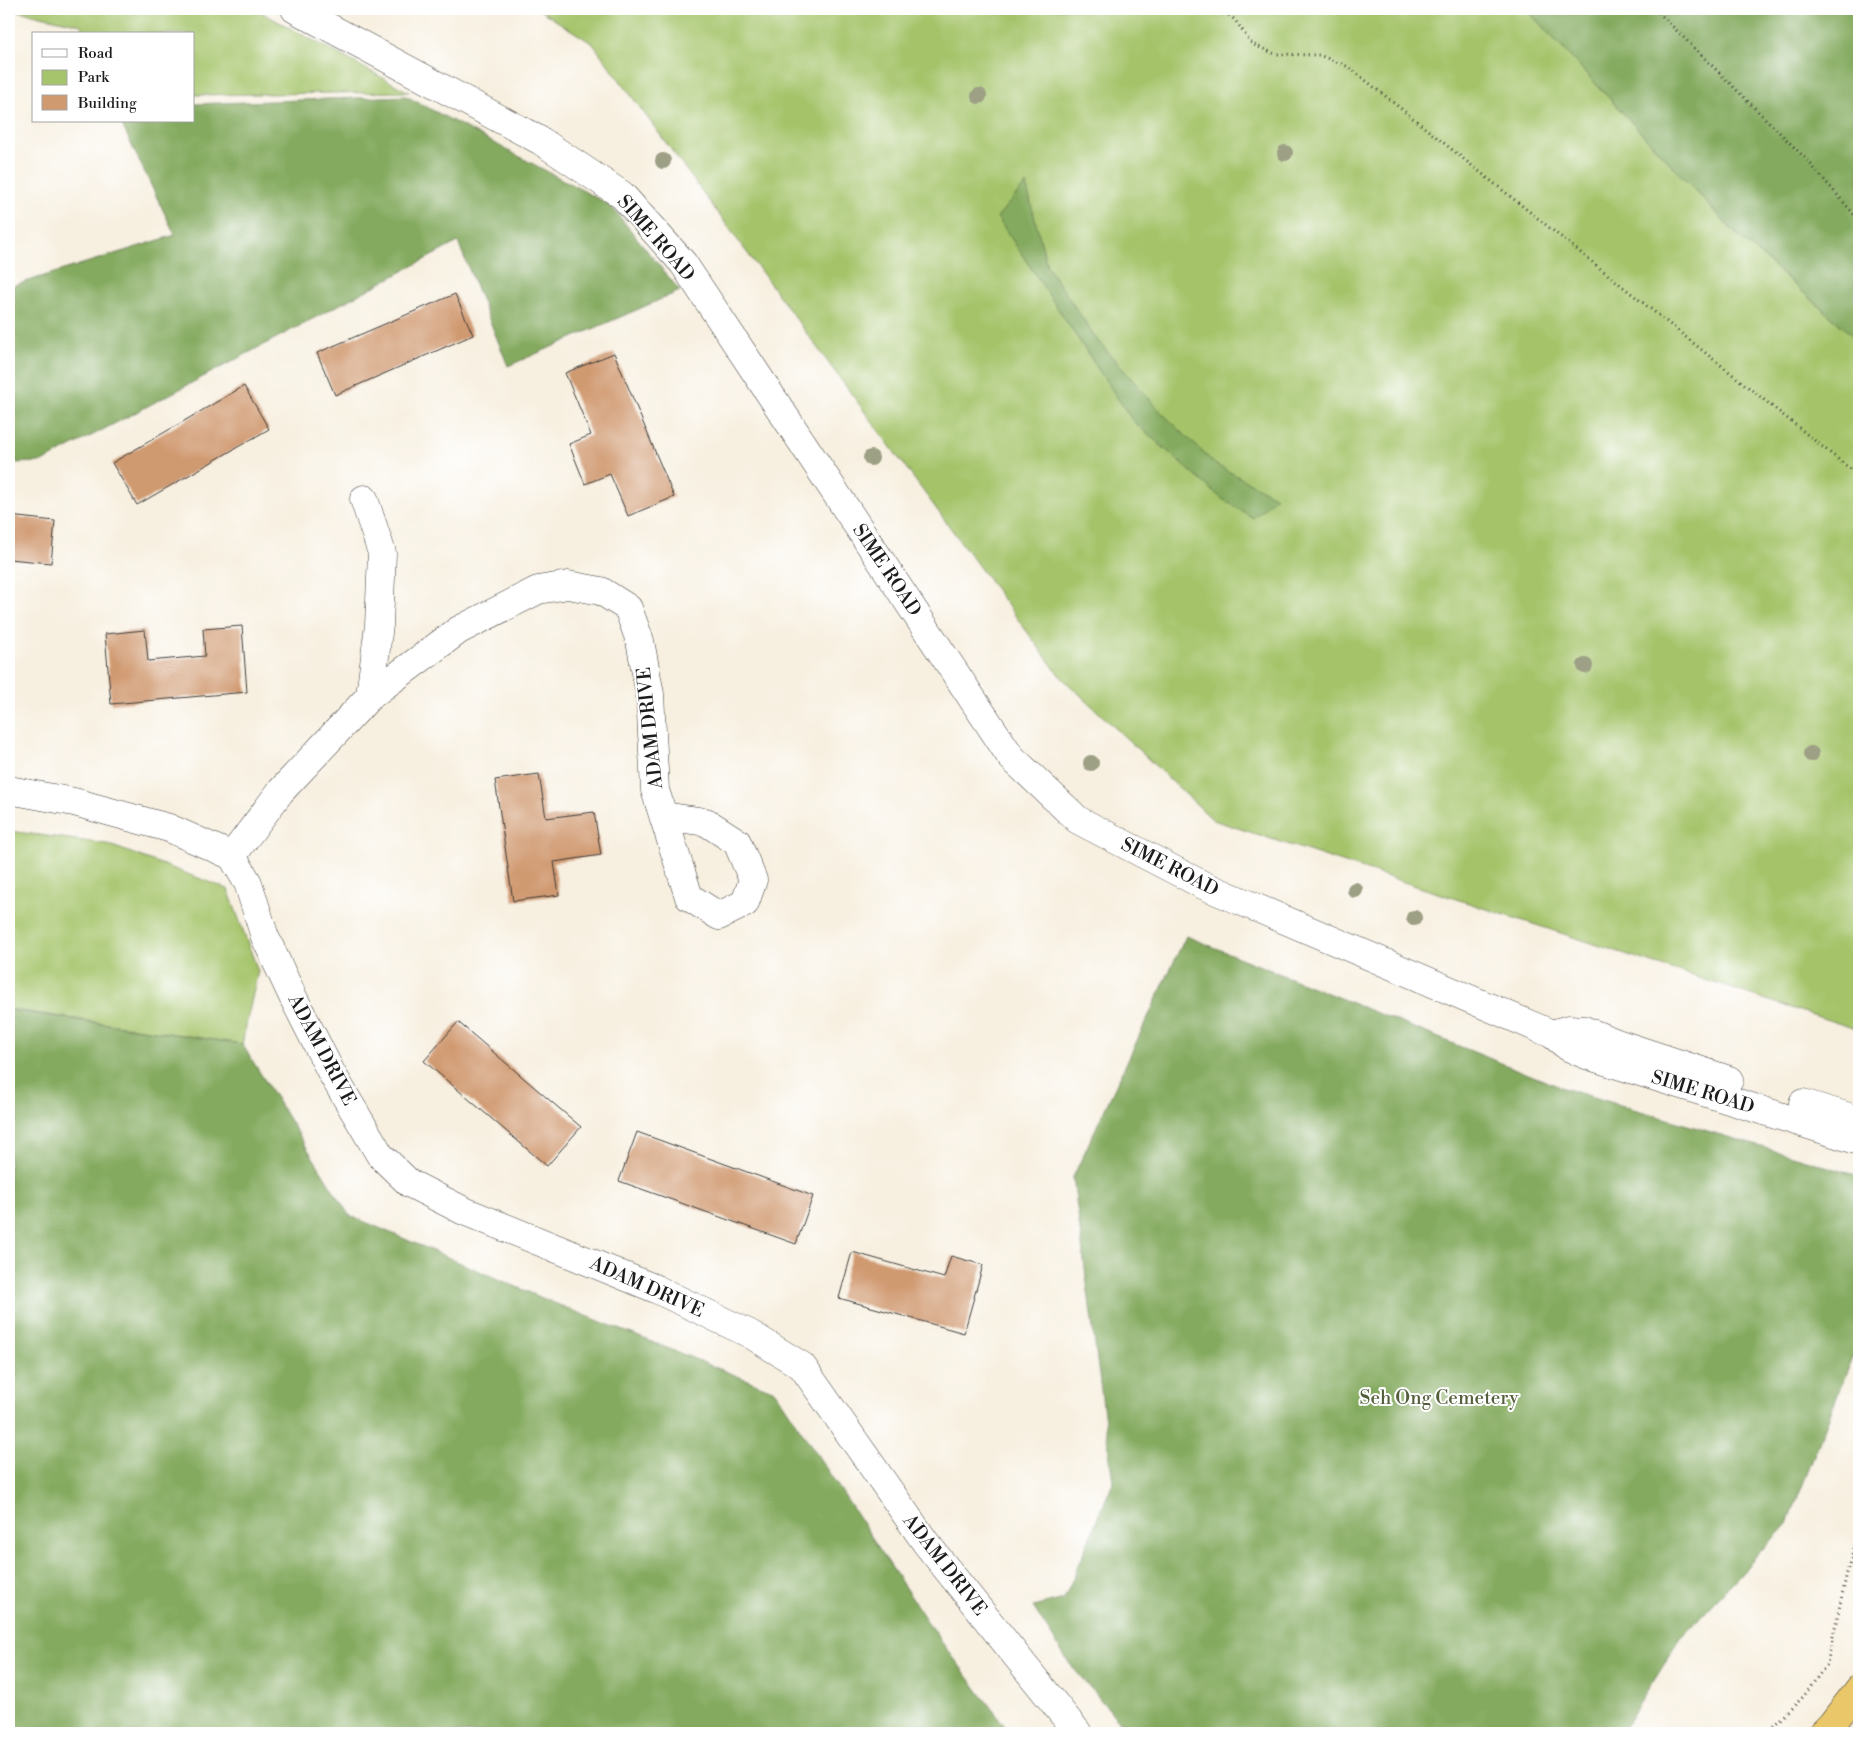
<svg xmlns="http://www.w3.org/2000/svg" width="1868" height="1742" font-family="'Libre Bodoni',serif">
<rect width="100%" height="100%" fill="#fff"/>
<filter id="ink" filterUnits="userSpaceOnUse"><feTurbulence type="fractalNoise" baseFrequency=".02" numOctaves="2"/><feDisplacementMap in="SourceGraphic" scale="10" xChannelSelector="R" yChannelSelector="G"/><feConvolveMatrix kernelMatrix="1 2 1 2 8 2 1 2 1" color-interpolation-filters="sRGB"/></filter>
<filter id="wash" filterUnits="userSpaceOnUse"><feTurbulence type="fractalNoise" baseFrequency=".0096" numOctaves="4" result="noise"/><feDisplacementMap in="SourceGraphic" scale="20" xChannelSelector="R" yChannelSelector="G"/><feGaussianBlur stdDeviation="1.12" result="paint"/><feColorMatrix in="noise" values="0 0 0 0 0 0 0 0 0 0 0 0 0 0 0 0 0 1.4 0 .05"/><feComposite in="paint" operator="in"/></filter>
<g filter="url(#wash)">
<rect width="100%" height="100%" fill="#f7efdf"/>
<!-- green -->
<g fill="#a5c46b" stroke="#607044">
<polygon points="9,9 255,9 409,92 194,95 194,34 85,34 81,25"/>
<polygon points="538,9 1526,9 1733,231 1859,341 1859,1030 1213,820 1059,675 593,44"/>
<polygon points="9,831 107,844 228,889 258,971 242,1044 9,1009"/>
</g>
<!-- forest -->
<g fill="#84aa5f" stroke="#50633e">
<polygon points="1526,9 1859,9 1859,341 1733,231"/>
<polygon points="406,96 610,205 680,291 508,366 458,242 42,462 9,463 9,287 175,235 120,121 194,121 194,104"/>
<polygon points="1026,184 1047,266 1098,341 1161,412 1215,464 1276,497 1253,518 1221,498 1132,420 997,217"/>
<polygon points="1186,936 1563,1088 1859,1176 1859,1340 1788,1523 1682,1636 1621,1733 1129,1733 1069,1663 1033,1607 1064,1599 1113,1482 1073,1177"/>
<polygon points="9,1010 242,1044 349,1215 554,1303 775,1391 935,1633 1010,1733 9,1733"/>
</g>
<g id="blocks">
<!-- building -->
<g fill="#d09a71">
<polygon points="455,294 473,335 335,395 317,353"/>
<polygon points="614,353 674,497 628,516 610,474 585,484 569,444 591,435 565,373"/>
<polygon points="244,386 269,429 137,505 112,463"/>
<polygon points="9,516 55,521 51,563 9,559"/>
<polygon points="242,626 247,692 111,704 105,634 145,630 148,661 205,656 203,629"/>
<polygon points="539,774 546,818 594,812 601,855 554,862 559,895 513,901 495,780"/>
<polygon points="458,1022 581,1127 547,1166 424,1061"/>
<polygon points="637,1132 813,1196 796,1244 619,1181"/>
<polygon points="852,1252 944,1278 951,1256 983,1265 964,1333 839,1298"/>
</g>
</g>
</g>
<g filter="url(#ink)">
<use href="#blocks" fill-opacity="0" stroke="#3d3c39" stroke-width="1"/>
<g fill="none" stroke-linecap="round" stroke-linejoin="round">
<!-- minor casing -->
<g stroke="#3d3c39" stroke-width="29">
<g id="minor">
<polyline points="295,9 541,141 622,195 683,263 1011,757 1078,820 1203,885 1552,1034 1568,1047 1586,1055 1859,1141"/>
<polyline points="364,499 382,553 379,625 370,696"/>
<polyline points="9,790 74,802 169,828 232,856 248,883 265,937 293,997 331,1072 380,1155 409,1183 464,1211 656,1289 750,1334 802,1366 926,1543 1078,1733"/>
<polyline points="232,856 280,792 370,696 459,630 538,590 568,585 601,591 628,608 640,641 650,694 655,790 689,897 719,916 745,903 753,880 737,842 706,822 663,816"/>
<polyline points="1552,1034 1569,1029 1584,1030 1617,1043 1729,1080"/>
<polyline points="1803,1103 1859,1120"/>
</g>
</g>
<!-- highway casing -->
<g stroke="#3d3c39" stroke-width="29">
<polyline id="highway" points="1823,1733 1831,1725 1859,1689"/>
</g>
<!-- path -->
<g stroke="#3d3c39" stroke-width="3" stroke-dasharray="1 4" stroke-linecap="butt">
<polyline points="1221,9 1235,20 1252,44 1275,54 1319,55 1349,67 1859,476"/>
<polyline points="1655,9 1807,160 1859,220"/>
<polyline points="1766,1733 1804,1696 1827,1664 1848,1568 1859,1531"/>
</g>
<!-- minor -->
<use href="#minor" stroke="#fff" stroke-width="28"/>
<!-- highway -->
<use href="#highway" stroke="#eac769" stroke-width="28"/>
</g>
<!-- trees -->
<g fill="#9da085">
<circle cx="979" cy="96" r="8"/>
<circle cx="1285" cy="153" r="8"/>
<circle cx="663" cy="161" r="8"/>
<circle cx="871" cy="458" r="8"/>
<circle cx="1585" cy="666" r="8"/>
<circle cx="1811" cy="754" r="8"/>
<circle cx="1091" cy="763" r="8"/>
<circle cx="1355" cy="890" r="8"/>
<circle cx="1414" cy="918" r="8"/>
</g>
</g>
<g text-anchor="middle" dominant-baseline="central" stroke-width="4" stroke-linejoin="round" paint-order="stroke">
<!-- street labels -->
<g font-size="19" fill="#1c1c1c" stroke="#fff">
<text transform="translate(656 238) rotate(49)">SIME ROAD</text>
<text transform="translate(887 570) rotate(56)">SIME ROAD</text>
<text transform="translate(650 728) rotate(-96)">ADAM DRIVE</text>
<text transform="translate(1170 867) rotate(27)">SIME ROAD</text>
<text transform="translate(322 1050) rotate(62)">ADAM DRIVE</text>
<text transform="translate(1703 1092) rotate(17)">SIME ROAD</text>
<text transform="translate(647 1287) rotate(24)">ADAM DRIVE</text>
<text transform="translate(945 1565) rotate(52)">ADAM DRIVE</text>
</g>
<!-- park labels -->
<g font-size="19" fill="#535f3c" stroke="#fff">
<text x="1439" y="1398">Seh Ong Cemetery</text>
</g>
</g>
<!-- margin -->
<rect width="1868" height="1742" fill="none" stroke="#fff" stroke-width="30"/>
<!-- legend -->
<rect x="32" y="32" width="162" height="90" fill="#ffffff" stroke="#a4a4a4"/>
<rect x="42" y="49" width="25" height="8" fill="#ffffff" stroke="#a4a4a4"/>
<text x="78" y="58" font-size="15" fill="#1c1c1c">Road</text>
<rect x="42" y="70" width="25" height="15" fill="#a5c46b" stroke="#a4a4a4"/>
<text x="78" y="82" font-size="15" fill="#1c1c1c">Park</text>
<rect x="42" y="95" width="25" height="15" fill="#d09a71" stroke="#a4a4a4"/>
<text x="78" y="108" font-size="15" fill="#1c1c1c">Building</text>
</svg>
